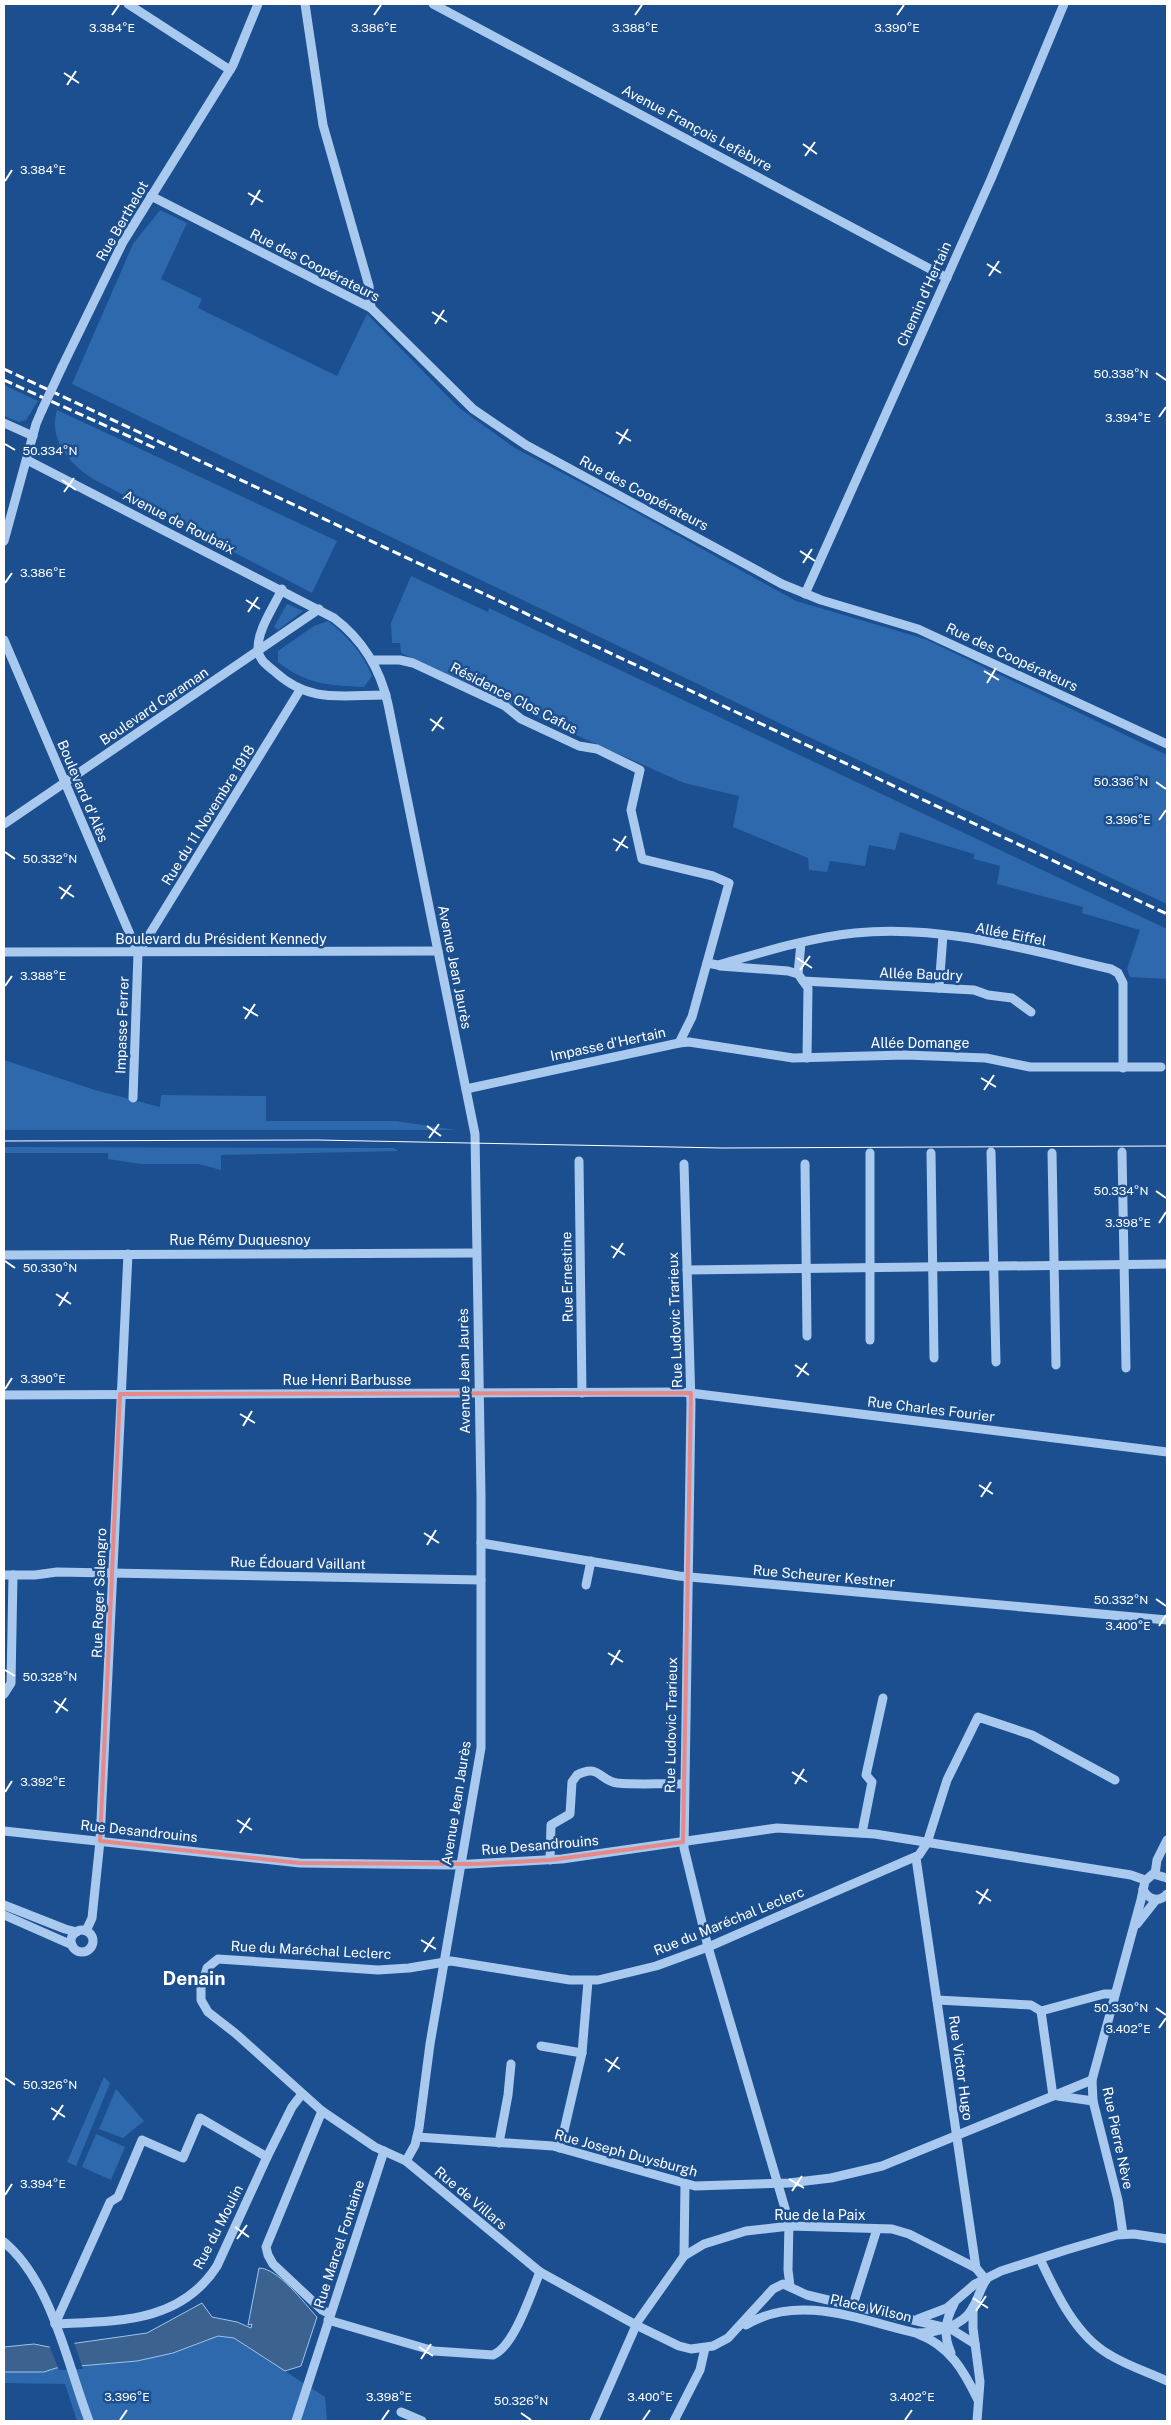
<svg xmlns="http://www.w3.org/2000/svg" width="1171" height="2425" font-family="'Public Sans',sans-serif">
<rect width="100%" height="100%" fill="#1b4f8f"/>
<!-- green -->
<g fill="#2e69ad">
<polygon points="160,210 187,223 161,279 202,299 198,308 337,376 367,314 458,407 515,448 623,505 796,601 925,639 1167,755 1167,904 796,731 72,384 133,244"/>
<polygon points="4,385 38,401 26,420 19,422 4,416"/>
<path d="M57,410L337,541L312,593L93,479C70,464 48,440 57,410Z"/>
<polygon points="411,576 488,612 489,608 1167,929 1167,979 1130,977 1127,969 1140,930 1082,913 1083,907 997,884 1000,866 974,859 974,854 900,832 895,850 869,845 865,866 830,861 827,872 809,870 808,858 733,827 739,796 684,783 576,735 401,653 400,643 392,643 391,623"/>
<polygon points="287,604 303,611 278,630 274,627"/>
<path d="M328,621C347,636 363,653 372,676L364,687C328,685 307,685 278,662V651L314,626Z"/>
<polygon points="4,1060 95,1090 160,1107 161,1095 266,1096 266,1121 396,1121 456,1130 4,1130"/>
<polygon points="4,1147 394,1148 398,1151 221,1155 221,1170 199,1164 141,1164 108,1159 108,1153 4,1153"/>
<polygon points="104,2077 110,2083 76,2166 67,2162"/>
<polygon points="116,2089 144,2121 123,2138 99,2129"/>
<polygon points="96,2134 125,2147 111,2180 82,2167"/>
<polygon points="218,2336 234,2338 325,2397 327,2421 77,2421 65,2384 4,2383 4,2372 44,2372 56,2368 137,2361 173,2353"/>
</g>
<!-- water -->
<path fill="#3c6290" stroke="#9cc4f0" d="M259,2268C278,2268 304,2303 317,2317L301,2366L285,2371L234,2338L218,2336L173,2353L137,2361L56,2368L44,2372H4V2347L34,2344L49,2347L147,2333L202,2303L212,2317L237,2322L251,2328L252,2324L248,2325Z"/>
<!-- pier -->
<polygon fill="#1b4f8f" points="74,2342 83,2369 59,2370 49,2345"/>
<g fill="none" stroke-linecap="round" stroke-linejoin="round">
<!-- minor -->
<g stroke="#a9c9ee" stroke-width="9">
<polyline points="128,4 230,70"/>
<polyline points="305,4 323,125 369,286 371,308"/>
<polyline points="433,4 947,278"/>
<polyline points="151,196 371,308 473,409 526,445 782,584 821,600 918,629 1167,744"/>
<polyline points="62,367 123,242 233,65 258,4"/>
<polyline points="4,423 33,436"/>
<path d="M27,460L334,618C363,640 380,668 388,704L475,1134L481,1496V1748L430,2044L419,2128L415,2145L406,2161"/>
<polyline points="4,541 36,424 42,410"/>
<path d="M282,589C274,607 257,630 258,650C259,660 267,665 274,671C310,704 341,695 386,695"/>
<polyline points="805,594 991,179 1064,4"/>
<polyline points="4,640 138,953 133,1098"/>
<polyline points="372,660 400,660 413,663 505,706 521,719 579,746 597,749 640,770 631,810 642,859 713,876 729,883 692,1017 679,1043 466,1089"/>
<polyline points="4,824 319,609"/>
<polyline points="4,952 438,951"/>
<polyline points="138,953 300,690"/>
<path d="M707,963L718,965C763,952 808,938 855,933C940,924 1029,950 1111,969L1118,973L1123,983V1068"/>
<polyline points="720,966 788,971 798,974 808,988 807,1058"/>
<polyline points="798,974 801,943"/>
<polyline points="803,981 974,990 988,995 1012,998 1031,1012"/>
<polyline points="939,988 943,935"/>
<polyline points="679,1043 689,1042 793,1058 905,1055 986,1058 1030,1067 1161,1067"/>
<polyline points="991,1152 996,1362"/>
<polyline points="1122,1152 1126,1368"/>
<polyline points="870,1153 870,1340"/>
<polyline points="931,1153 934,1358"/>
<polyline points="1052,1153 1056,1365"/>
<polyline points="579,1161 582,1393"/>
<polyline points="684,1164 691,1403 684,1848 708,1947 789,2222 788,2270 790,2286"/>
<polyline points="805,1164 807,1336"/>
<polyline points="4,1255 476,1253"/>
<polyline points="687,1270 1167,1264"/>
<polyline points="4,1395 682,1392 1167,1452"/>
<polyline points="481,1543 679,1576 1167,1620"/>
<polyline points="4,1575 35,1575 57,1572 481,1580"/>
<polyline points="586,1585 591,1561"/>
<polyline points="4,1694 11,1683 13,1575"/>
<polyline points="4,1831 300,1863 453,1865 562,1859 777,1828 875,1834 1131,1875 1145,1880"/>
<polyline points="862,1833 872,1782 866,1775 883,1698"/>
<polyline points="916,1858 976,2268 986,2280"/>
<path d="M550,1860L551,1825L570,1814L572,1782L577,1775C599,1763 600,1781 617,1783C639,1785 662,1783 684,1784"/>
<polyline points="1155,1874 1157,1860 1167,1840"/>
<path d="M1143,1889C1148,1900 1159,1903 1167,1894"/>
<polyline points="4,1905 65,1929 77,1932"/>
<polyline points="4,1915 72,1945"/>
<polyline points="1137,1924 1156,1900"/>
<circle cx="82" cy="1941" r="11"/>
<polyline points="86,1931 92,1918 100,1841 128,1254"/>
<polyline points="937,2000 1031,2005 1041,2011"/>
<polyline points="541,2046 582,2053"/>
<polyline points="1053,2096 1041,2011 1104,1994 1115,1994"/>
<polyline points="1058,2096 1093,2101"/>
<polyline points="322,2111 266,2247 268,2255 273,2264 322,2310 330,2314"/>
<polyline points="417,2137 553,2146 695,2186 789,2183 831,2178 882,2166 1092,2080"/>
<polyline points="499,2143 508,2095 511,2064"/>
<polyline points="560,2148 582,2053 588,1981"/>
<polyline points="1123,2234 1118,2200 1093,2101 1092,2080 1141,1900 1145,1881 1153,1874 1167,1878"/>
<path d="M4,2242C52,2282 67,2364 89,2421"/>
<polyline points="684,2256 685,2184"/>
<path d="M1040,2259C1056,2293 1076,2336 1110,2355C1128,2366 1148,2372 1167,2381"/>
<polyline points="853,2305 877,2229"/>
<polyline points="973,2307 973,2328 980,2382 977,2421"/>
<polyline points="918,2319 947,2308 975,2284 1001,2271 1066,2250 1117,2235 1134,2234 1167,2239"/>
<path d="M328,2320L434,2351L493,2355C514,2347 531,2293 540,2272"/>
<path d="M55,2324C115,2321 180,2324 217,2266L267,2157L292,2107L302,2094"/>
<polyline points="55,2324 110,2202 118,2197 142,2140 183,2158 200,2118 267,2157"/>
<path d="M746,2325C798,2293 860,2320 916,2333C935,2333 962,2327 972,2309C978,2299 980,2289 986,2280"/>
<path d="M918,2334C950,2346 964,2371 978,2400"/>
<polyline points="975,2344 951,2329 807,2295 783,2284 773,2289 728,2338 713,2346 691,2349 679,2346 636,2325 540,2272 406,2161 375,2147 322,2111 235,2033 208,2012 201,2000 201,1988 207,1968 218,1959 378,1970 409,1968 451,1961 570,1980 598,1980 656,1966 708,1947 919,1855 927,1843 947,1780 978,1717 1032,1735 1115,1780"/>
<path d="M951,2353C943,2335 945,2321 954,2304"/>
<polyline points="401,2412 422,2421"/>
<polyline points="296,2421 384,2151"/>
<polyline points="594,2421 638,2321 684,2256 704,2244 746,2231 790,2226 892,2229 909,2234 976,2268"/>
<polyline points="674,2421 700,2370 705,2348"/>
</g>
<!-- tram -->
<polyline stroke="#fff" stroke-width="1" points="4,1141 317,1140 723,1148 1167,1146"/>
<!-- rail -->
<g stroke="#fff" stroke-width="3" stroke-dasharray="9 4" stroke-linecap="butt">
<polyline points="4,369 1167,914"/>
<polyline points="4,380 155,448"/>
</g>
<!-- minor-bridge -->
<polyline stroke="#a9c9ee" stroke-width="9" points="42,410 62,367"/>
</g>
<!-- marked area -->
<path fill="none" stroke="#e88989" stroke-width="4" stroke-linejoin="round" d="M691,1393L683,1842L550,1860L476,1864L300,1863L100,1841L120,1394Z"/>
<!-- ticks -->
<path fill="none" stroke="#fff" stroke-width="2" d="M112,15L119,5M374,15L381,5M635,15L642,5M897,15L904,5M64,73L79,83M67,85L76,71M803,144L817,154M805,156L815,142M5,181L12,170M248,193L263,202M251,205L260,190M987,264L1001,273M989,276L999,261M432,312L447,322M435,324L444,310M1156,373L1166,380M1159,417L1166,407M616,432L631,441M5,444L15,450M619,444L628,429M62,480L76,490M64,492L74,478M800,551L815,561M803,563L812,549M5,583L12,573M246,600L260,609M248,612L258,597M984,671L999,680M987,683L996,668M430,719L444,729M432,731L442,717M1156,782L1166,789M1159,820L1166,810M613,839L628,848M616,851L626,836M5,852L15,859M59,887L74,897M61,899L71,885M797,958L812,968M800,970L810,956M5,986L12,976M243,1007L258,1016M245,1019L255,1004M981,1078L996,1087M984,1090L994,1075M427,1126L441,1136M429,1138L439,1124M1156,1191L1166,1198M1159,1223L1166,1212M611,1246L625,1255M613,1258L623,1243M5,1261L15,1268M56,1294L71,1304M59,1306L68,1292M795,1365L809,1375M797,1377L807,1363M5,1389L12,1378M240,1414L255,1423M243,1426L252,1411M979,1485L993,1494M981,1497L991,1482M424,1533L439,1543M427,1545L436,1530M1156,1599L1166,1606M1159,1626L1166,1615M608,1653L623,1662M611,1665L620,1650M5,1670L15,1676M54,1701L68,1711M56,1713L66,1698M792,1772L807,1782M795,1784L804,1769M5,1792L12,1781M237,1820L252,1830M240,1833L250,1818M976,1891L991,1901M979,1904L988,1889M421,1940L436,1949M424,1952L434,1937M1156,2008L1166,2015M1159,2028L1166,2018M605,2059L620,2069M608,2072L618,2057M5,2078L15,2085M51,2108L65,2117M53,2120L63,2105M789,2179L804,2188M792,2191L802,2176M5,2195L12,2184M235,2227L249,2237M237,2239L247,2225M973,2298L988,2308M976,2311L986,2296M419,2347L433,2356M421,2359L431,2344M521,2413L531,2420M120,2420L127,2410M382,2420L389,2410M643,2420L650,2410M905,2420L912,2410"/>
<g text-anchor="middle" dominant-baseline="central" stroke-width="5" stroke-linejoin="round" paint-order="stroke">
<!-- street labels -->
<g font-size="14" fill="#fff" stroke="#1b4f8f">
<text transform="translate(697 128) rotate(28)">Avenue François Lefèbvre</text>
<text transform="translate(122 221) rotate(-60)">Rue Berthelot</text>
<text transform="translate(315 265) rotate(27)">Rue des Coopérateurs</text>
<text transform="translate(924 294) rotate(-66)">Chemin d'Hertain</text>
<text transform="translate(644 493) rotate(28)">Rue des Coopérateurs</text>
<text transform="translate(179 522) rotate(27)">Avenue de Roubaix</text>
<text transform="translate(1012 657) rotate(25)">Rue des Coopérateurs</text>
<text transform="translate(514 698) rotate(27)">Résidence Clos Cafus</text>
<text transform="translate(154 706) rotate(-34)">Boulevard Caraman</text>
<text transform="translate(83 791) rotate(67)">Boulevard d'Alès</text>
<text transform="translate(208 815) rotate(-58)">Rue du 11 Novembre 1918</text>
<text transform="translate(1011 934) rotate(11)">Allée Eiffel</text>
<text x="221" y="939">Boulevard du Président Kennedy</text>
<text transform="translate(455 967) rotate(79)">Avenue Jean Jaurès</text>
<text transform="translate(921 974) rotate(2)">Allée Baudry</text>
<text transform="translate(122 1025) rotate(-88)">Impasse Ferrer</text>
<text x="920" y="1043">Allée Domange</text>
<text transform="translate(608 1044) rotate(-12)">Impasse d'Hertain</text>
<text x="240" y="1240">Rue Rémy Duquesnoy</text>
<text transform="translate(567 1277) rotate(-91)">Rue Ernestine</text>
<text transform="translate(675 1320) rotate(-92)">Rue Ludovic Trarieux</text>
<text transform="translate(464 1371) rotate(-91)">Avenue Jean Jaurès</text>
<text x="347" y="1380">Rue Henri Barbusse</text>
<text transform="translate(931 1409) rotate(7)">Rue Charles Fourier</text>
<text transform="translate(298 1563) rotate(1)">Rue Édouard Vaillant</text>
<text transform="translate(824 1576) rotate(5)">Rue Scheurer Kestner</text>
<text transform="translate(99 1593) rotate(-88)">Rue Roger Salengro</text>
<text transform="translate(671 1725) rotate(-89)">Rue Ludovic Trarieux</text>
<text transform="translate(456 1803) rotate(-81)">Avenue Jean Jaurès</text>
<text transform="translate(139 1831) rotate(6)">Rue Desandrouins</text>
<text transform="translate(540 1845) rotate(-5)">Rue Desandrouins</text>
<text transform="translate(729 1921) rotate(-22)">Rue du Maréchal Leclerc</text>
<text transform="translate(311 1950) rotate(3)">Rue du Maréchal Leclerc</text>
<text transform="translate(961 2068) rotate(82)">Rue Victor Hugo</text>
<text transform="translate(1118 2138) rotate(78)">Rue Pierre Nève</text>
<text transform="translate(626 2153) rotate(15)">Rue Joseph Duysburgh</text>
<text transform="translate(471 2198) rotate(40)">Rue de Villars</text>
<text x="820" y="2215">Rue de la Paix</text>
<text transform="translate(218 2227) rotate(-63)">Rue du Moulin</text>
<text transform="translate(339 2244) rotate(-72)">Rue Marcel Fontaine</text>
<text transform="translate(871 2308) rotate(13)">Place Wilson</text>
</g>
<!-- district labels -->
<g font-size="19" font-weight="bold" fill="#fff" stroke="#1b4f8f">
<text x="194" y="1978">Denain</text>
</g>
</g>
<g font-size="12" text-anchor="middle" fill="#fff" stroke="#1b4f8f" stroke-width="5" stroke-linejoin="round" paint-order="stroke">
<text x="112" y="32">3.384°E</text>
<text x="374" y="32">3.386°E</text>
<text x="635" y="32">3.388°E</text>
<text x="897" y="32">3.390°E</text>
<text x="43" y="174">3.384°E</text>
<text x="1121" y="378">50.338°N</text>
<text x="1128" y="422">3.394°E</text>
<text x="50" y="455">50.334°N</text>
<text x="43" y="577">3.386°E</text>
<text x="1121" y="786">50.336°N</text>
<text x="1128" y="824">3.396°E</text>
<text x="50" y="863">50.332°N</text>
<text x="43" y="980">3.388°E</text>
<text x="1121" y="1195">50.334°N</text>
<text x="1128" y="1227">3.398°E</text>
<text x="50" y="1272">50.330°N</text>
<text x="43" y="1383">3.390°E</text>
<text x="1121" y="1604">50.332°N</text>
<text x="1128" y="1630">3.400°E</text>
<text x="50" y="1681">50.328°N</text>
<text x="43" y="1786">3.392°E</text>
<text x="1121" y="2012">50.330°N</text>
<text x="1128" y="2033">3.402°E</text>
<text x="50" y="2089">50.326°N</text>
<text x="43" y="2188">3.394°E</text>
<text x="127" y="2401">3.396°E</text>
<text x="389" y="2401">3.398°E</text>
<text x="650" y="2401">3.400°E</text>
<text x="912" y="2401">3.402°E</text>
<text x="521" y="2405">50.326°N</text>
</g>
<!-- border -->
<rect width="1171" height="2425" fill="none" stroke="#ffffff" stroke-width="10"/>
</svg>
